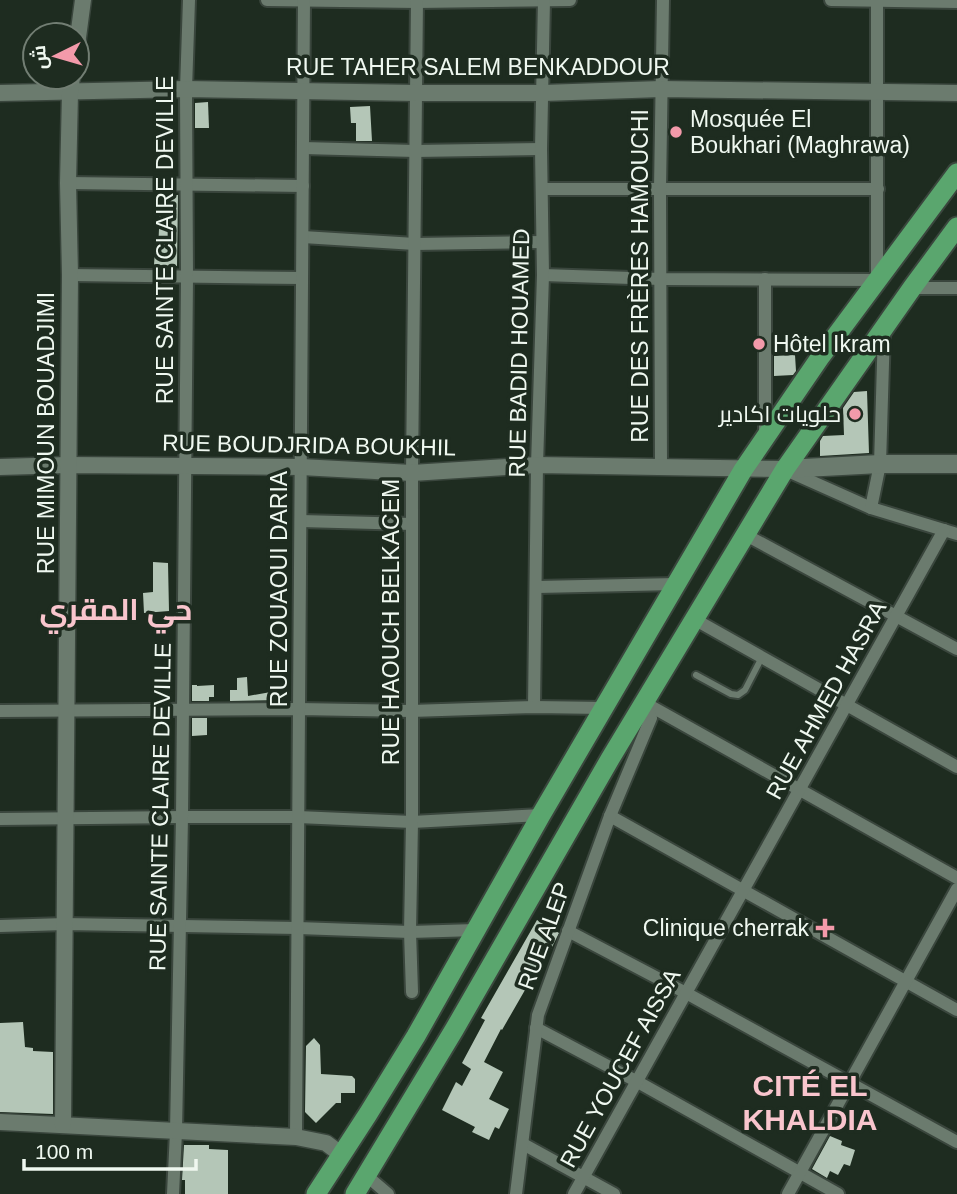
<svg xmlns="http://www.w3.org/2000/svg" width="957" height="1194" font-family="Helvetica,Cairo,sans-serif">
<rect width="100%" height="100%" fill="#1e2c20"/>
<!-- building -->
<g fill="#b4c6b7">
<polygon points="208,102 209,128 195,128 195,103"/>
<polygon points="370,106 372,141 356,141 356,123 351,123 350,107"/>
<polygon points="157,195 178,195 177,266 154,265 155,250 158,250 160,208 156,208"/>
<polygon points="795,355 796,371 793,375 774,376 774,356"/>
<polygon points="867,391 869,453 820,456 820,441 823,436 844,435 843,408 854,392"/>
<polygon points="153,562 168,563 169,611 144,613 143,593 153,592"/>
<polygon points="247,677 248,696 282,690 283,700 230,701 230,690 237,690 237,678"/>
<polygon points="192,685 197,685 197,686 214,685 214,697 209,697 209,701 192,701"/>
<polygon points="192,718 207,718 207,735 192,736"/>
<polygon points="537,920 559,933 550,951 548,950 502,1030 501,1029 484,1062 503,1072 489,1099 509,1109 499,1129 495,1127 489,1140 472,1132 475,1127 442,1110 456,1082 462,1086 471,1069 462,1063 485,1020 481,1018"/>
<polygon points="23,1022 25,1047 33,1048 33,1051 53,1052 53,1114 0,1112 0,1023"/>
<polygon points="314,1038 320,1045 321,1074 352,1076 355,1079 355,1093 341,1093 341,1103 336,1103 316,1123 305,1112 306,1046"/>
<polygon points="830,1136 842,1141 841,1145 855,1150 850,1166 844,1164 838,1175 830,1171 827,1178 812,1169"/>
<polygon points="184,1145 209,1145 209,1149 228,1150 228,1194 185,1194 185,1180 182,1180"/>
</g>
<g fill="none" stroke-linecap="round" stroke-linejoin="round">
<!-- service casing -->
<g stroke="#3a463d" stroke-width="10">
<polyline id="service" points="696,675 731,694 738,695 745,690 762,657"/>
</g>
<!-- minor casing -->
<g stroke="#3a463d" stroke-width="16">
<g id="minor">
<polyline points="267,0 417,2 570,0"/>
<polyline points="831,0 957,2"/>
<polyline points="303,148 415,151 541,149"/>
<polyline points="68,183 303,186"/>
<polyline points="542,189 878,189"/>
<polyline points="303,237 415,244 542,242"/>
<polyline points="70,275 302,278"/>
<polyline points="543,275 661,279 877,280 877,0"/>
<polyline points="912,288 957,288"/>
<polyline points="765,436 765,279"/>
<polyline points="661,468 660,189 663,0"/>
<polyline points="788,471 871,508 957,534"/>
<polyline points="871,508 880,464 884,330"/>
<polyline points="301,521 412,524"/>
<polyline points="746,535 957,649"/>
<polyline points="537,587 676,584"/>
<polyline points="694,619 957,767"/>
<polyline points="645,703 957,878"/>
<polyline points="534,707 537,465 543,275 541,149 544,0"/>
<polyline points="0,711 299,709 411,711 534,707 604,708"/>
<polyline points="610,816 957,1010"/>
<polyline points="0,819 182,817 298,817 412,822 541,815"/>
<polyline points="0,926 65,924 298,928 410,932 476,930"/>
<polyline points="568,931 686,993 957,1142"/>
<polyline points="412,992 410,932 412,822 412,473 417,0"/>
<polyline points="536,1028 636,1081 838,1194"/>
<polyline points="296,1137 304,0"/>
<polyline points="523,1144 614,1194"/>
<polyline points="367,1176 388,1194"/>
<polyline points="173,1194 176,1132 182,817 187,277 186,89 189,0"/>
<polyline points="516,1194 538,1015 610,816 651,718 645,703"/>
<polyline points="574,1194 944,530"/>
<polyline points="788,1194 957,889"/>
</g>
</g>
<!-- tertiary casing -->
<g stroke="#3a463d" stroke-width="19">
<g id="tertiary">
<polyline points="77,45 83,0"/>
<polyline points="0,93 186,89 416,93 543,93 661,89 957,93"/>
<polyline points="0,467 68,465 301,467 412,473 537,465 785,469"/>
<polyline points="0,1122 296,1137 326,1143 342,1155"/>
<polyline points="63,1125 70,275 68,183 70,93 72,77"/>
</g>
</g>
<!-- secondary casing -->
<g stroke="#3a463d" stroke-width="21">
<polyline id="secondary" points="785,469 880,464 957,464"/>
</g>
<!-- primary casing -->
<g stroke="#3a463d" stroke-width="23">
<g id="primary">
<polyline points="316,1194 368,1114 416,1036 541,815 743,470 821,356 957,173"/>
<polyline points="355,1194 454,1030 610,759 785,469 912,288 957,227"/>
</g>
</g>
<!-- service -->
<use href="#service" stroke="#6b7b6e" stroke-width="6"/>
<!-- minor -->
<use href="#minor" stroke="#6b7b6e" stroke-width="12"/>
<!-- tertiary -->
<use href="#tertiary" stroke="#6b7b6e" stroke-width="16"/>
<!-- secondary -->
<use href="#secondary" stroke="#6b7b6e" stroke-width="18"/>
<!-- primary -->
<use href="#primary" stroke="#5aa66e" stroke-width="19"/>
</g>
<!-- markers -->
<g fill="#f39aaa" stroke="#1e2c20" stroke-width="2.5">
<circle cx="676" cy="132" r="7"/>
<circle cx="759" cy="344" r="7"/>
<circle cx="855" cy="414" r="7"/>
<path d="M821.5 917.5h7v7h7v7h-7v7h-7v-7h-7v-7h7z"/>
</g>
<g text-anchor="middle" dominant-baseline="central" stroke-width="7" stroke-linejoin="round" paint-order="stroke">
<!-- street labels -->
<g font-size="23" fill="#eff8f0" stroke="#1e2c20">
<text x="478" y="67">RUE TAHER SALEM BENKADDOUR</text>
<text transform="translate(165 240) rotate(-90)">RUE SAINTE CLAIRE DEVILLE</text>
<text transform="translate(640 276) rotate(-90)">RUE DES FRÈRES HAMOUCHI</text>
<text transform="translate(519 353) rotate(-89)">RUE BADID HOUAMED</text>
<text transform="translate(46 433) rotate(-90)">RUE MIMOUN BOUADJIMI</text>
<text transform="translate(309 445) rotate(1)">RUE BOUDJRIDA BOUKHIL</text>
<text transform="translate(279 589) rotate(-90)">RUE ZOUAOUI DARIA</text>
<text transform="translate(391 622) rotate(-90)">RUE HAOUCH BELKACEM</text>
<text transform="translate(826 700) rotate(-61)">RUE AHMED HASRA</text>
<text transform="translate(160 807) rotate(-89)">RUE SAINTE CLAIRE DEVILLE</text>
<text transform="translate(544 936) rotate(-70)">RUE ALEP</text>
<text transform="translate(620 1068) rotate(-61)">RUE YOUCEF AISSA</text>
</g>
<!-- poi labels -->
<g font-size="23" fill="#eff8f0" stroke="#1e2c20" text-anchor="start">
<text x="690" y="119">Mosquée El<tspan x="690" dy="26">Boukhari (Maghrawa)</tspan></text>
<text x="773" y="344">Hôtel Ikram</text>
<text x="841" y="414" text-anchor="end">حلويات اكادير</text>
<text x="809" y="928" text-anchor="end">Clinique cherrak</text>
</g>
<!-- district labels -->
<g font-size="30" font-weight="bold" fill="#f9c5cd" stroke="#1e2c20">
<text x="116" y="609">حي المقري</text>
<text x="810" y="1085">CITÉ EL<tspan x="810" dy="34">KHALDIA</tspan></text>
</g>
</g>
<!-- north arrow -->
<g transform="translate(56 56) rotate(265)"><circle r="33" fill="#1e2c20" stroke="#727e73" stroke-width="2"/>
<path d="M0-5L12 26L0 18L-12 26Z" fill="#f39aaa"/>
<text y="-10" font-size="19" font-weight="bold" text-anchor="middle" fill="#eff8f0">ش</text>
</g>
<!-- scale -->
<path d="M24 1159v10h172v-10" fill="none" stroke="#eff8f0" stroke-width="3.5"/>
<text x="35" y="1159" font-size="21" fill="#eff8f0" stroke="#1e2c20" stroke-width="5" paint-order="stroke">100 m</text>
</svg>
